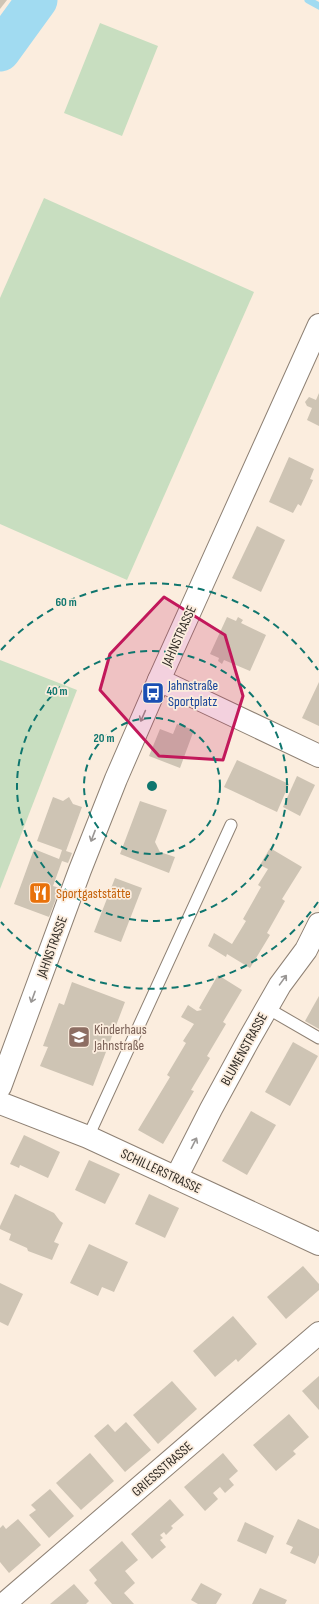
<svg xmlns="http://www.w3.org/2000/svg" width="319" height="1604" font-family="'Sofia Sans Condensed',sans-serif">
<rect width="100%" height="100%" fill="#fbedde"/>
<!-- green -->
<g fill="#c8dec0">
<polygon points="100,23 158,46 122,136 64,113"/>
<polygon points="44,198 254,292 127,580 0,524 0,298"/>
<polygon points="0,660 77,690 0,889"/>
</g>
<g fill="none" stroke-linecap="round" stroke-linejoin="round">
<!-- stream -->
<polyline stroke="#a1dbf1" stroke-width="7" points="308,0 319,6"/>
<!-- river -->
<polyline stroke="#a1dbf1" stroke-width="41" points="0,51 37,0"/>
</g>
<!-- building -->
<g fill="#cec4b4">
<polygon points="0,0 7,0 0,9"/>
<polygon points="319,393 319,426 307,420 312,408 307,406 305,402 309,397 316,400"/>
<polygon points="289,457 314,469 310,479 313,480 301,506 298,504 293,513 269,502"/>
<polygon points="257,526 285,540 261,592 232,578"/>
<polygon points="227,617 236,621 238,617 243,620 241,623 266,635 250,671 224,660 222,664 218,661 219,658 210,654"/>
<polygon points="319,682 319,726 302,718"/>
<polygon points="177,724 194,730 180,768 149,756 160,729 173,734"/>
<polygon points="237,760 289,784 277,812 224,787"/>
<polygon points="297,776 315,785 300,816 283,807"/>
<polygon points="53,797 63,801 69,797 73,804 82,807 66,851 72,853 68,863 62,861 53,886 60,888 49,917 14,904 34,849 59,859 62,850 37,841"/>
<polygon points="140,801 167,810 155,842 160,852 175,857 169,873 120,854"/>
<polygon points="270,848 302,867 282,899 285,901 267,933 270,935 250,968 227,954 226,957 208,946 214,933 232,944 246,921 243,919 261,887 258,885 268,869 260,865"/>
<polygon points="115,878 142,888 121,942 94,932"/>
<polygon points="218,975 242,990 223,1022 226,1024 207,1056 210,1058 191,1090 194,1091 163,1144 138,1130 170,1077 167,1075 186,1043 183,1041 194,1024 181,1017 188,1005 197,1011 202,1010 199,1008"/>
<polygon points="72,982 125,1002 93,1086 40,1066 48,1047 43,1046 59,1003 64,1005"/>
<polygon points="319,996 319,1029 305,1021"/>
<polygon points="293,1042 318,1056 290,1106 265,1092"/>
<polygon points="251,1111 276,1125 247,1175 222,1161"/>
<polygon points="24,1135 60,1152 48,1178 20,1165 19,1168 10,1164"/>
<polygon points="89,1160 120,1174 105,1204 75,1190"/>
<polygon points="15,1194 54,1213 60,1221 63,1223 54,1242 59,1244 52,1260 28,1251 27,1248 9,1240 11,1234 0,1229 0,1226"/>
<polygon points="149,1194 179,1208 165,1238 135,1224"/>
<polygon points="89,1244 128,1262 114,1292 102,1287 98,1296 70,1283"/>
<polygon points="303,1266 319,1284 319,1290 286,1319 267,1297"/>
<polygon points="0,1283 23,1294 8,1326 0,1322"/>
<polygon points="233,1316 257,1344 238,1362 236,1359 215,1377 193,1351"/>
<polygon points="319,1376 319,1410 302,1391"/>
<polygon points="172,1381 197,1409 158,1444 133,1415"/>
<polygon points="289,1414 309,1437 293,1451 296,1454 276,1471 253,1445"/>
<polygon points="126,1422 151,1450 125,1472 94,1436 108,1424 115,1432"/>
<polygon points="90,1453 114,1481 81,1510 56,1483"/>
<polygon points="223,1453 238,1471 229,1479 234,1485 225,1493 220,1487 213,1493 218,1499 205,1511 184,1487"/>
<polygon points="50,1489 74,1516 49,1538 29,1515 36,1510 31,1505"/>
<polygon points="170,1499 184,1515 171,1526 173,1528 166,1535 164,1532 160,1535 163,1538 160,1540 166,1547 152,1559 131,1534"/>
<polygon points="18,1519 41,1545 9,1573 0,1562 0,1528 3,1525 6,1529"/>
<polygon points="298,1519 319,1529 319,1555 315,1564 290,1553 293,1547 286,1544"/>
<polygon points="245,1522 274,1536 266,1554 237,1541"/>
<polygon points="122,1541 138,1560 125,1571 135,1583 124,1593 134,1604 112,1604 94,1583 97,1580 89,1570"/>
<polygon points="201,1583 222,1594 216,1604 198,1604 191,1600"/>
<polygon points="74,1584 89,1601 86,1604 50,1604"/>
<polygon points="260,1588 287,1600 285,1604 252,1604"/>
</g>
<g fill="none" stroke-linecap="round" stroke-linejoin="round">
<!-- lane casing -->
<g stroke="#8e8174" stroke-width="13">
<g id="lane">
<polyline points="267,1008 319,1038"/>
<polyline points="88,1137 231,825"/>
</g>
</g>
<!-- street casing -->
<g stroke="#8e8174" stroke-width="24">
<g id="street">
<polyline points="159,680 319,756"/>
<polyline points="0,1087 80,870 116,779 159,680 319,325"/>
<polyline points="0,1103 88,1137 319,1244"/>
<polyline points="176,1178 211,1109 248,1041 280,985 306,950 319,924"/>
<polyline points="4,1604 319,1333"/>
</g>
</g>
<!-- lane -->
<use href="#lane" stroke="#fff" stroke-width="11"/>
<!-- street -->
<use href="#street" stroke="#fff" stroke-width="22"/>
</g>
<!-- one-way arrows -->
<defs><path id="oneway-shaft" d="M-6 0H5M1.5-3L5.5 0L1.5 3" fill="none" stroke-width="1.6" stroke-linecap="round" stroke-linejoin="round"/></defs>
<g stroke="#999694">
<use href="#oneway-shaft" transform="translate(143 716) rotate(114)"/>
<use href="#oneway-shaft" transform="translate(93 836) rotate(111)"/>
<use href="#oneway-shaft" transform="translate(283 980) rotate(-54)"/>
<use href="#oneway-shaft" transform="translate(33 997) rotate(110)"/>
<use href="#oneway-shaft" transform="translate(194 1143) rotate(-63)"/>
</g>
<!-- marked area -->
<path fill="#c2185b" fill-opacity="0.2" stroke="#c2185b" stroke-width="3" stroke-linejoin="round" d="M164,597L225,635L243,696L223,760L159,756L100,690L110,654Z"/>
<!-- distance rings -->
<g fill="none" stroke="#0f766e" stroke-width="2" stroke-dasharray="7 5">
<circle cx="152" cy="786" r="68"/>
<circle cx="152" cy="786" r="135"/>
<path d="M318 902A203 203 0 0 1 1 922M1 650A203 203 0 0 1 318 670"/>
</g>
<!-- icons -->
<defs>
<g id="bus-square" transform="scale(1.15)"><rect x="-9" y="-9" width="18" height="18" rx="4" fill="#1a4fb4" stroke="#fbedde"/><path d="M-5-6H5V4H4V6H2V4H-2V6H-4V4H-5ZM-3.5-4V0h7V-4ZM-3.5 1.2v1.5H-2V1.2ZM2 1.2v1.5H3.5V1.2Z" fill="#fff"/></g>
<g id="restaurant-square" transform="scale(1.15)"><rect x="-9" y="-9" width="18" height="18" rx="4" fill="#e8710a" stroke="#fbedde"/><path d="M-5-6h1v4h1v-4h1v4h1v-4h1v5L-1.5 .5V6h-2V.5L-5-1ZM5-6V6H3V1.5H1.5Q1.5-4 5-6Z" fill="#fff"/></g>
<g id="school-square" transform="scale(1.15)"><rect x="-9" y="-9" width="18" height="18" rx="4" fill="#8d6e63" stroke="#fbedde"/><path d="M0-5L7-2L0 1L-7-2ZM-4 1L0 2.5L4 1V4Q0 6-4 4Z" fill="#fff"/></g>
</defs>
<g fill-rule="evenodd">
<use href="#bus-square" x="153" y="693"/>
<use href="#restaurant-square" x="40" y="893"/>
<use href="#school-square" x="79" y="1037"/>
</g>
<g text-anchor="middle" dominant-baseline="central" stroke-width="3.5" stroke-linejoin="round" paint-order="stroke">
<!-- street labels -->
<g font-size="14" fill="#332e28" stroke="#fbedde">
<text transform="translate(179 636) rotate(-66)">JAHNSTRASSE</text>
<text transform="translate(52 947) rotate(-70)">JAHNSTRASSE</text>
<text transform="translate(244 1049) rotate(-61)">BLUMENSTRASSE</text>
<text transform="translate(161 1171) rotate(25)">SCHILLERSTRASSE</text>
<text transform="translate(162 1469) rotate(-41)">GRIESSSTRASSE</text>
</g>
<!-- transit labels -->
<g font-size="14" fill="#164399" stroke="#fbedde" text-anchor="start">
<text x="168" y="685">Jahnstraße<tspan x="168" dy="16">Sportplatz</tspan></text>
</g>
<!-- food labels -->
<g font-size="14" fill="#c56008" stroke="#fbedde" text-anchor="start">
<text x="56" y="893">Sportgaststätte</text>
</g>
<!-- education labels -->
<g font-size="14" fill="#785e54" stroke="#fbedde" text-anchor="start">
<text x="94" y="1029">Kinderhaus<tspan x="94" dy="16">Jahnstraße</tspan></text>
</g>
</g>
<circle cx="152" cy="786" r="6" fill="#0f766e" stroke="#fbedde" stroke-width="2"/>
<g font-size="12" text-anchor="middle" font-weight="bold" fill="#0f766e" stroke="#fbedde" stroke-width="3.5" stroke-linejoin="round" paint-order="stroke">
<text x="66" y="606">60 m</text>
<text x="57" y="695">40 m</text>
<text x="104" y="742">20 m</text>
</g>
</svg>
